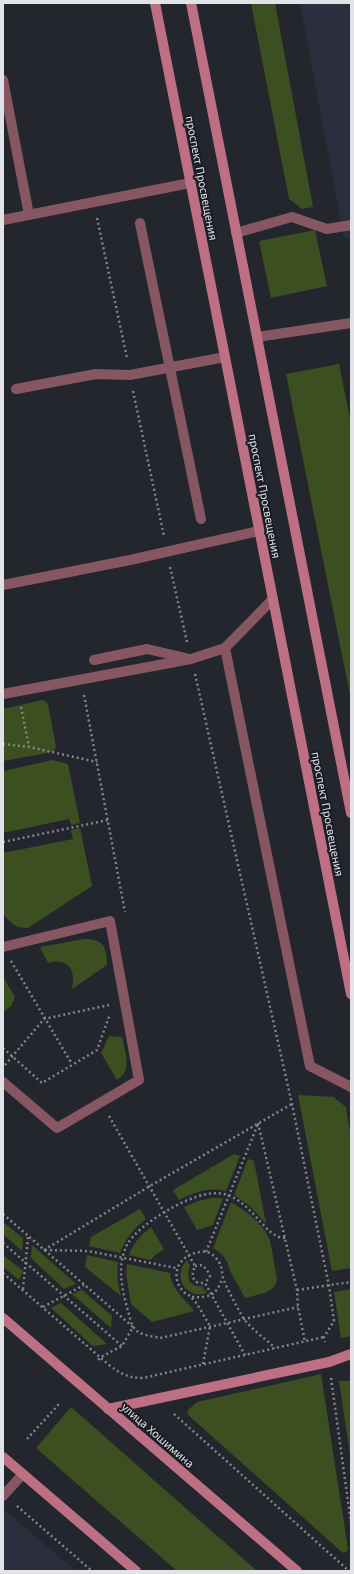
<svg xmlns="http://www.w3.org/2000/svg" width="354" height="1574" font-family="'Noto Sans',sans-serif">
<rect width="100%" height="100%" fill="#24262e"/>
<!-- built -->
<g fill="#2b2e3c">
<polygon points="300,3 351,3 351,237 344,238"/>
<polygon points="5,1510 57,1555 75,1571 3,1571 3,1512"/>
</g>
<!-- green -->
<g fill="#3c4f21">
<polygon points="251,3 275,3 313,207 302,209 289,199"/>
<polygon points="315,230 327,286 271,298 259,241"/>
<polygon points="339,364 351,423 351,700 286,374"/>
<polygon points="42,700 45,701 48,704 56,747 53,752 3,761 3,709"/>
<polygon points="53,760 68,764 80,823 71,825 69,819 3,833 3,771"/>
<path d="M80,828L92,886L28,928C17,929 9,923 3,913V853L73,839L71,830Z"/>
<path d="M84,939C103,939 107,946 107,965L72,989C76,971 69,957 48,963L40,947Z"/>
<polygon points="3,977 15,997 11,1006 3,1012"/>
<path d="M109,1036L122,1037C125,1053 133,1070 117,1080L101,1053Z"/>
<polygon points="298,1095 333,1097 346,1107 351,1139 351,1268 332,1271"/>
<path d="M234,1154L240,1156L226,1191C209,1187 195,1192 179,1200L173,1190Z"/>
<polygon points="248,1159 254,1161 266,1224 251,1207 234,1195"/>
<polygon points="212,1198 223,1198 213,1225 197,1230 184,1207 198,1201"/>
<path d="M231,1202C246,1211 264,1224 270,1241C273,1253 274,1266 277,1278C276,1294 258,1294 245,1298L230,1271L227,1262L222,1254L213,1248Z"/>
<path d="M140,1209L146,1219C134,1228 126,1238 120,1253L89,1246L91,1237Z"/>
<polygon points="3,1222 23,1238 22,1251 3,1234"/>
<path d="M151,1227L164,1249L154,1256L151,1260L129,1255C133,1243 141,1235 151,1227Z"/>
<polygon points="32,1245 76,1284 64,1289 31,1258"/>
<polygon points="3,1255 23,1271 19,1280 3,1267"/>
<path d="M87,1255L118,1262C117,1274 117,1284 121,1296L85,1267Z"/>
<path d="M187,1260L190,1266L188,1273L189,1281L195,1286H202L207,1293C185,1300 172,1276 187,1260Z"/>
<path d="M127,1264L170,1273C172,1290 184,1298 194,1311L152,1322L131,1304L126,1273Z"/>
<polygon points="351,1289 351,1336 341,1338 334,1292"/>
<polygon points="82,1290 112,1316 111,1328 72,1294"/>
<polygon points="61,1303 107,1344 93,1346 51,1308"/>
<polygon points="321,1374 348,1549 346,1552 343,1553 188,1415 188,1410 197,1402"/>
<polygon points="339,1381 351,1381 351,1461"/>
<polygon points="71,1407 257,1571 177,1571 36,1448"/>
</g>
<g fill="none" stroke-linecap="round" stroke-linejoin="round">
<!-- path -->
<g stroke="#84858c" stroke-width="2.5" stroke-dasharray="2 3" stroke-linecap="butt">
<polyline points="97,218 127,358"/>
<polyline points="133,391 164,536"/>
<polyline points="170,567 187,642"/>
<polyline points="195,674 292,1104 329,1286 334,1321 324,1337 325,1342"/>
<polyline points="84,695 125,912"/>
<polyline points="21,707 29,747"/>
<polyline points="3,744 29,747 97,762"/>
<polyline points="3,842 108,820"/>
<polyline points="11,961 72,1064"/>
<polyline points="3,1048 42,1083 97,1050 110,1014"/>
<polyline points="5,1065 44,1019 109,1005"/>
<path d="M109,1116L195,1266C192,1274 191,1278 198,1283H205L245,1355"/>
<polyline points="258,1123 297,1290 298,1307 305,1342"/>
<polyline points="3,1214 133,1327 122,1346 101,1357 96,1362"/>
<path d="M285,1238C261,1238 248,1186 207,1194C184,1198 141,1223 128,1243C116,1264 122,1290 128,1311C130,1316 130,1322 133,1326C137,1335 151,1336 160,1338L298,1307"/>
<polyline points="3,1243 122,1346"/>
<polyline points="44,1250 150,1186 292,1104"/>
<polyline points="45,1250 88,1251 176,1268"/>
<polyline points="206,1252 258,1124"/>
<polyline points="195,1266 202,1265 207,1270 210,1276 205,1283"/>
<path d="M3,1273L109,1365C121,1374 128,1378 143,1378L324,1337"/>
<polyline points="23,1289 28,1237"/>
<polyline points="297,1290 351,1282"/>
<path d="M192,1297C209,1298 216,1296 222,1279"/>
<polyline points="43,1307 84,1285"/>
<path d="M203,1364L210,1326C204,1317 199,1305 192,1298C190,1295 187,1295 185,1293C171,1281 175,1260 192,1254C200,1251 208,1250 214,1256C223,1265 221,1269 223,1278C224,1283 241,1315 244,1319C252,1330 265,1338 275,1348"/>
<polyline points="331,1378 351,1523"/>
<polyline points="174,1414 349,1571"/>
<polyline points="27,1439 60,1403"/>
<polyline points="17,1506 92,1571"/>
</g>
<!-- lane -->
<g stroke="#875663" stroke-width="10">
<polyline points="3,80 29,215"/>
<polyline points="3,220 190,183"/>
<polyline points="140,223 201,519"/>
<polyline points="236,233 292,217 327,229 351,225"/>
<polyline points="257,337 351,323"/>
<polyline points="16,389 96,374 130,375 225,357"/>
<polyline points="3,585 130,560 259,531"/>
<polyline points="273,599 225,648 310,1066 351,1087"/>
<polyline points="94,660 147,649 186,658"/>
<polyline points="3,694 191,659 225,648"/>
<polyline points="3,947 110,921 139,1080 57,1128 3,1082"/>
<polyline points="3,1496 23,1474"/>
</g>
<!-- secondary -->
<g stroke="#bd6f84" stroke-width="10">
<polyline points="155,3 351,994"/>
<polyline points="191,3 351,813"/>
<polyline points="3,1318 297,1571"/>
<polyline points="108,1409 329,1362 351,1354"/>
<polyline points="3,1457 136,1571"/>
</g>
</g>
<g text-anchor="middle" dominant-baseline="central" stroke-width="4" stroke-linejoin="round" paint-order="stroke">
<!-- street labels -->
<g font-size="11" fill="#e2e3e9" stroke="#1b1c25">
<text transform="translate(202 178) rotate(79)">проспект Просвещения</text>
<text transform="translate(265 496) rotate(79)">проспект Просвещения</text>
<text transform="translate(328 814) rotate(79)">проспект Просвещения</text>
<text transform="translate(158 1435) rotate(41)">улица Хошимина</text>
</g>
</g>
<!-- border -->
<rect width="354" height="1574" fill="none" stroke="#e2e3e9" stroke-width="8"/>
</svg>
